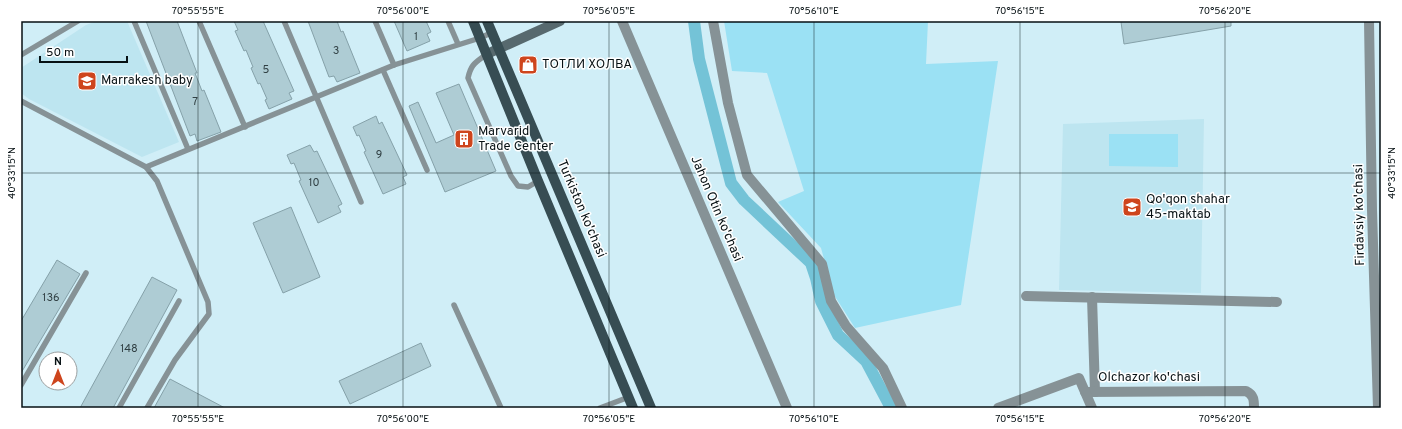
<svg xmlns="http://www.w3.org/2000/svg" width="1402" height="429" font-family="Overpass,sans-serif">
<rect width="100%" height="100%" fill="#d0eef7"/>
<!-- built -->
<g fill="#bde5f0">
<polygon points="97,21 127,21 179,142 142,157 29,99 21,93 21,68 86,25"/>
<polygon points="1204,119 1201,293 1059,290 1063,124"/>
</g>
<!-- green -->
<g fill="#9be1f4">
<polygon points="724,21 928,21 926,64 998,61 961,305 855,328 834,295 821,248 778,202 804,191 767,73 732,71"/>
<polygon points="1109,134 1178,134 1178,167 1109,166"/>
</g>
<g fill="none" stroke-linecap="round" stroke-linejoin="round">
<!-- canal -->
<polyline stroke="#74c3d7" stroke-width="12" points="694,21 699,59 731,183 744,200 811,263 816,278 821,301 838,335 866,361 891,408"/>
</g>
<!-- building -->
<g fill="#aeccd4" stroke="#85a1a9">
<polygon points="146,21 177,21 197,73 195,73 202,91 204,90 221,132 197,141 195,134 190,136"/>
<polygon points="234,21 263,21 294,91 289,93 292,99 269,109 265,100 267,99 260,83 258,84 251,68 253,67 246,50 244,51 235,31 238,30"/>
<polygon points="308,21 337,21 341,32 343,31 360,73 337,82 334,76 329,77"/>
<polygon points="394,21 426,21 431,32 427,34 430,41 407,51"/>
<polygon points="1125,21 1231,21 1231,26 1124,44 1121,22"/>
<polygon points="459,84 496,171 445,192 409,106 418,102 436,143 454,135 436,93"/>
<polygon points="376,116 379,124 382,122 407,175 403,177 406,184 383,194 364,152 366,151 359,135 357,136 353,127"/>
<polygon points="310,145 314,152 317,151 342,204 338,206 341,212 318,223 299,181 301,180 294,163 291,164 287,155"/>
<polygon points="291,207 320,277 283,293 253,223"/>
<polygon points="57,260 80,274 21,373 21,321"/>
<polygon points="152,277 177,290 113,408 80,408"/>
<polygon points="421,343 431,366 350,404 339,381"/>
<polygon points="170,379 225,408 154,408"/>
</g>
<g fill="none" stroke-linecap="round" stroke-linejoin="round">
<!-- lane -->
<g stroke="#869296" stroke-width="5.5">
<polyline points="134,21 188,149"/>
<polyline points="199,21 245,127"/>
<polyline points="284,21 361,202"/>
<polyline points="375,21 394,65"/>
<polyline points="448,21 458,44"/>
<path d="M487,54C475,63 471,64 468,78L511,176L518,186L528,187L538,181"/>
<polyline points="21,55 78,21"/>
<polyline points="383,70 427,170"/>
<polyline points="21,101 146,167 157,181 208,302 209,314 175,360 147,408"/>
<polyline points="146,167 394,65 480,38 493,32"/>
<polyline points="454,305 501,408"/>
<polyline points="21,385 86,273"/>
<polyline points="119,408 179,301"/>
<polyline points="600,408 629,397"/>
</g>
<!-- street -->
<g stroke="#869296" stroke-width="10">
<polyline points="622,21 787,408"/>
<polyline points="713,21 728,103 747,175 822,264 831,301 846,326 883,368 902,408"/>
<polyline points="1369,21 1372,210 1378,408"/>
<polyline points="1026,296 1277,302"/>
<polyline points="1092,297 1095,392"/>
<path d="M1085,392L1246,391C1254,395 1254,400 1254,408"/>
<polyline points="998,408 1079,378 1092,408"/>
</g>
<!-- secondary -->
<polyline stroke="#57696e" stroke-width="10" points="487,54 560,21"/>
<!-- primary -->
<g stroke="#374d53" stroke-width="10">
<polyline points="473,21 538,181 633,408"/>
<polyline points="487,21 651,408"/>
</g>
</g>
<!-- ticks -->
<path fill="none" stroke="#071114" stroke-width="1" stroke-opacity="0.45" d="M198,21V408M403,21V408M609,21V408M814,21V408M1020,21V408M1225,21V408M21,173H1381"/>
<!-- icons -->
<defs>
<g id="shop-square" transform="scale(1)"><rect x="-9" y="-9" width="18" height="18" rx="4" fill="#ce451d" stroke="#fff"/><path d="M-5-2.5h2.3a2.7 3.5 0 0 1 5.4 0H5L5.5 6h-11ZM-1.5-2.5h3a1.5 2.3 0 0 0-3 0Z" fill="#fff"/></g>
<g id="school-square" transform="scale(1)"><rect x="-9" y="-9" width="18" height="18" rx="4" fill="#ce451d" stroke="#fff"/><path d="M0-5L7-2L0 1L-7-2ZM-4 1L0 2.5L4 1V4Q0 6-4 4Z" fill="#fff"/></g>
<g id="building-square" transform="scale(1)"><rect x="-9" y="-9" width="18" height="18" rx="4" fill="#ce451d" stroke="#fff"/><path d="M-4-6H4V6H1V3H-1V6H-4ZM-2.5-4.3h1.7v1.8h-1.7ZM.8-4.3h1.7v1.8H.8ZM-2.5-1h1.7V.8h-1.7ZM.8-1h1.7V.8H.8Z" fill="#fff"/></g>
</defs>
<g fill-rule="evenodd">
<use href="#shop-square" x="528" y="65"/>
<use href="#school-square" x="87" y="81"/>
<use href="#building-square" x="464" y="139"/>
<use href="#school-square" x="1132" y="207"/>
</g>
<g text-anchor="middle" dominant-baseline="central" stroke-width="3" stroke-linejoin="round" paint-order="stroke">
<!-- number labels -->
<g font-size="11" fill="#314044">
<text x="416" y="37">1</text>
<text x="336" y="51">3</text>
<text x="266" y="70">5</text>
<text x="195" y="102">7</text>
<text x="379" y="155">9</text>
<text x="314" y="183">10</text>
<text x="51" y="298">136</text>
<text x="129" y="349">148</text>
</g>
<!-- poi labels -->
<g font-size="13" fill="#071114" stroke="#fff" text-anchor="start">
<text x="542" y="65">ТОТЛИ ХОЛВА</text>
<text x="101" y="81">Marrakesh baby</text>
<text x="478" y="132">Marvarid<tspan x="478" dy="15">Trade Center</tspan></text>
<text x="1146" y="200">Qo'qon shahar<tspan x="1146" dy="15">45-maktab</tspan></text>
</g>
<!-- street labels -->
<g font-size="13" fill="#071114" stroke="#fff">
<text transform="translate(581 209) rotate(67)">Turkiston ko'chasi</text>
<text transform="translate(716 209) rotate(67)">Jahon Otin ko'chasi</text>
<text transform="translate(1360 215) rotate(-91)">Firdavsiy ko'chasi</text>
<text x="1149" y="378">Olchazor ko'chasi</text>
</g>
</g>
<!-- border -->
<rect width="1402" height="429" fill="none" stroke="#ffffff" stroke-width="44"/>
<!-- north arrow -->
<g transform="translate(58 371)"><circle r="19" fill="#ffffff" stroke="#9ca0a1"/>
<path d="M0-3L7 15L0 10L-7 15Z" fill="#ce451d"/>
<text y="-6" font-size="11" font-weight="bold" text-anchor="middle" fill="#071114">N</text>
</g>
<!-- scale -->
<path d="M40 56v6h87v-6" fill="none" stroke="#071114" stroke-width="2"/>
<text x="46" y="56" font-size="12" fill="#071114" stroke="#ffffff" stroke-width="3" paint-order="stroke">50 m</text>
<rect x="22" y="22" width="1358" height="385" fill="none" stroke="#071114" stroke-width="1.5"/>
<g font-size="10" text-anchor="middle" fill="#071114">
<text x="198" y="14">70°55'55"E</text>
<text x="403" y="14">70°56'00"E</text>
<text x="609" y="14">70°56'05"E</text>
<text x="814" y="14">70°56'10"E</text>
<text x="1020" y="14">70°56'15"E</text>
<text x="1225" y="14">70°56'20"E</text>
<text transform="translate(11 173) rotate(-90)" y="4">40°33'15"N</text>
<text transform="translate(1391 173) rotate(-90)" y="4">40°33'15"N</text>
<text x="198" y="422">70°55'55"E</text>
<text x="403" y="422">70°56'00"E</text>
<text x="609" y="422">70°56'05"E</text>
<text x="814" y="422">70°56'10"E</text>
<text x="1020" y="422">70°56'15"E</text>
<text x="1225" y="422">70°56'20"E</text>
</g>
</svg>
